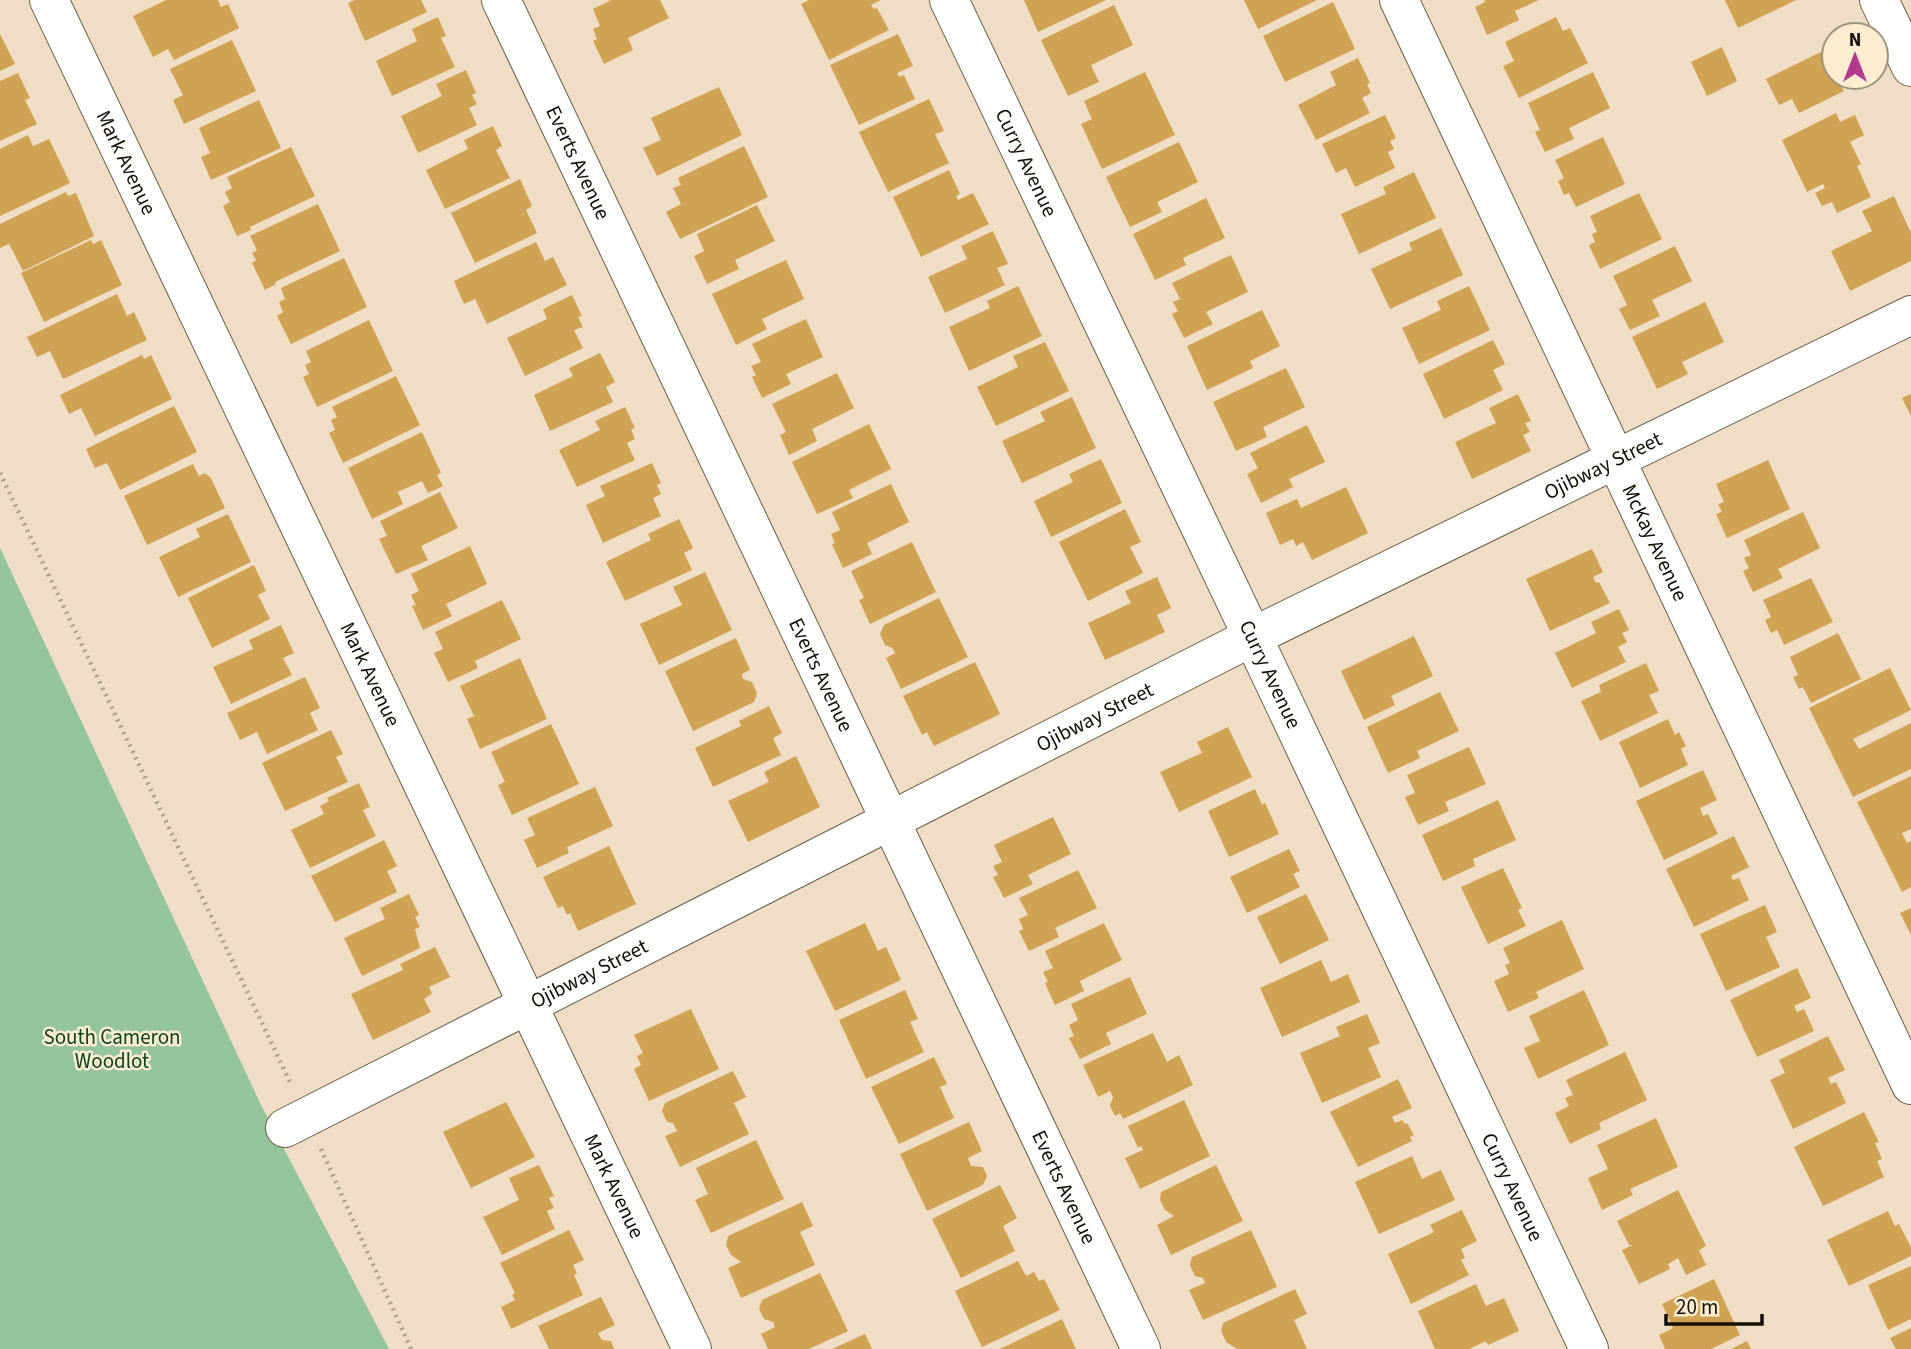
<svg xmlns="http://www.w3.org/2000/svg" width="1911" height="1349" font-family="'Source Sans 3',sans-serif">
<rect width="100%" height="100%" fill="#efdec5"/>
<!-- green -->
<polygon fill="#93c49a" points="0,548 261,1105 389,1349 0,1349"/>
<!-- building -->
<g fill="#d0a253">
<polygon points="166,0 218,0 221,7 228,4 239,28 174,60 168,49 153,57 133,16"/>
<polygon points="355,0 421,0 427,12 365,41 348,3"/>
<polygon points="611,0 660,0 669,18 628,38 633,50 604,64 593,41 597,39 593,29 600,26 593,9"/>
<polygon points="809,0 881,0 871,5 874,9 877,8 889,30 829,60 801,4"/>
<polygon points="1024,0 1106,0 1038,32"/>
<polygon points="1244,0 1317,0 1258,29"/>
<polygon points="1484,0 1539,0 1515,11 1519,20 1487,35 1475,7 1485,2"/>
<polygon points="1725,0 1796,0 1738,28"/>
<polygon points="1333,2 1355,49 1285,82 1263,36"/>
<polygon points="1114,5 1133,45 1091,65 1099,82 1068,96 1041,40"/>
<polygon points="438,17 446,36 441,38 455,67 392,96 376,61 417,41 412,29"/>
<polygon points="1556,17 1563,31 1570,28 1588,63 1519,98 1503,66 1514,61 1505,42"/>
<polygon points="0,34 15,64 0,71"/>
<polygon points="898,34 913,66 897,73 899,77 904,75 915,99 859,125 830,65"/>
<polygon points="232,40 256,91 184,124 173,100 183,95 170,69"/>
<polygon points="1722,47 1737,81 1707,96 1691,62"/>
<polygon points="1825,50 1826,54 1834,51 1834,77 1847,77 1850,82 1842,87 1844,91 1799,113 1792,99 1779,105 1766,79"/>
<polygon points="1358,58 1370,83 1367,84 1371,93 1362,98 1370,113 1316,140 1298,105 1336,85 1330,72"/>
<polygon points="466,70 476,93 472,95 477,104 469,108 477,125 418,153 401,116 442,96 436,84"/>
<polygon points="1145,72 1175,135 1102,169 1081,124 1092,119 1084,101"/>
<polygon points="1593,72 1610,108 1569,128 1574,139 1545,152 1535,132 1540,130 1528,103"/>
<polygon points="18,73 30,98 25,100 37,124 0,141 0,81"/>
<polygon points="719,87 742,135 657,176 643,148 661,140 651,118"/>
<polygon points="929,99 944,131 935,134 949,163 888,192 859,132"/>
<polygon points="259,100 281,148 211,180 201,157 210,153 199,128"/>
<polygon points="1836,113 1840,122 1855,115 1864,135 1850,142 1861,164 1857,166 1871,197 1837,213 1832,202 1822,206 1815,193 1825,188 1823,184 1807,192 1782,140"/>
<polygon points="1385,115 1396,138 1390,141 1394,149 1388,152 1395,168 1355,187 1346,168 1336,173 1322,144"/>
<polygon points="493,126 502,146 496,150 510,178 445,209 426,170 468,149 464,140"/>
<polygon points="28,135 33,146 49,139 70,183 0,216 0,149"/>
<polygon points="1603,137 1625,184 1576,207 1569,193 1564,195 1558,181 1564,178 1555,160"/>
<polygon points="1179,142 1198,182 1157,202 1162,212 1130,227 1106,177"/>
<polygon points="744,146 768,197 680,239 666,212 681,204 673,188 681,185 678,178"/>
<polygon points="291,147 315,196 250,227 251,230 237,236 223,206 230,202 225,192 232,188 227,177"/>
<polygon points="949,170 960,194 956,196 958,200 973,193 989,224 921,257 893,197"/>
<polygon points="1414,172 1436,218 1359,254 1341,214 1386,194 1383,187"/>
<polygon points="520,179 532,206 526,210 537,233 475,263 451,213"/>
<polygon points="66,192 68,196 76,193 94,236 23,271 9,244 0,248 0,224"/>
<polygon points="1639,193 1662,239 1600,269 1589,245 1595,242 1592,234 1597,232 1590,216"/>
<polygon points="1894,196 1911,233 1911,261 1850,291 1831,251 1872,231 1862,211"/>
<polygon points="1206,198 1225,238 1183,258 1186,265 1155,280 1133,234"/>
<polygon points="318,204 340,251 275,282 276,284 265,290 252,263 256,260 252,253 257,250 250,236"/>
<polygon points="757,205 775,241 735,260 739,269 707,284 694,256 704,251 697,234"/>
<polygon points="1441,228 1463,275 1390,309 1371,269 1412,250 1409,243"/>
<polygon points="993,231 1008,264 997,268 1005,285 945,313 928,277 967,259 961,246"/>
<polygon points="91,240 93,244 101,240 122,285 44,322 21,273"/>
<polygon points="536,242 545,261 553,257 567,285 487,324 475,299 464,304 454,281"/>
<polygon points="1675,246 1692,281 1652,300 1660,316 1630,330 1619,309 1627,305 1613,276"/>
<polygon points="1231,255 1248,292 1206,312 1213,324 1184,338 1172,314 1178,311 1173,302 1180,299 1172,283"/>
<polygon points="344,258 367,307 291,344 277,316 283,312 279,302 285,299 281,288"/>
<polygon points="786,260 804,299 762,319 767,329 736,345 712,294"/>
<polygon points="1018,286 1042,336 969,371 949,327 990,308 987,301"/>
<polygon points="1469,286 1490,330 1419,364 1402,328 1441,310 1437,301"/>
<polygon points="117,294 127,316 134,312 147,340 63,379 50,351 37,357 27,337"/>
<polygon points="572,295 582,316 578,317 583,327 574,330 583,348 525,376 507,338 547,319 543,309"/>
<polygon points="1705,302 1724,342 1682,362 1688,374 1657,389 1632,337"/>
<polygon points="1262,310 1280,346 1250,361 1253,368 1207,390 1187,346"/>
<polygon points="806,319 823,357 786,374 791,384 762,398 752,377 756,375 751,366 761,362 752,344"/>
<polygon points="369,320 393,371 317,407 303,377 309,374 305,365 311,362 306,351"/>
<polygon points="1493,340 1505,364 1493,370 1503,390 1444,419 1423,374"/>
<polygon points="1045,342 1069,391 996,426 977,387 1018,367 1013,356"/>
<polygon points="600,353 615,382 606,387 613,402 550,431 534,395 573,376 569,368"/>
<polygon points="142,355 144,359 151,355 172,399 95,436 81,408 69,414 60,395"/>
<polygon points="1286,368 1305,407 1263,427 1267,437 1236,451 1213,402"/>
<polygon points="837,373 854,408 812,429 817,441 789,455 780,435 786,432 772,404"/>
<polygon points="396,376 420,425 343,463 329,433 335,430 331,420 337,417 332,407"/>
<polygon points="1518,394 1531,421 1525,423 1530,432 1523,435 1531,451 1472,479 1455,442 1496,423 1489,408"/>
<polygon points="1911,394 1911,416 1902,398"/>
<polygon points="1072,397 1096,448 1022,483 1002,441 1045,421 1040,412"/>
<polygon points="174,406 197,452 120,490 107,463 95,468 86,449"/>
<polygon points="625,407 635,428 631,429 635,439 627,443 635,460 577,487 559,450 600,430 595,421"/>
<polygon points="869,424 891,469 849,490 853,498 817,514 792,462"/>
<polygon points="1307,425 1325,462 1289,479 1293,487 1261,503 1247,474 1258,468 1250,453"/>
<polygon points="422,432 441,473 437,475 443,486 428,493 422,481 398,492 403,504 372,519 348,468"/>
<polygon points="1101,459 1122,503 1051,537 1034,501 1073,482 1069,474"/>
<polygon points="1768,460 1790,509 1727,538 1716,514 1722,512 1718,504 1724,502 1716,484"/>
<polygon points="652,463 661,483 657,485 661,494 653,498 661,516 603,543 586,505 605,496 600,486"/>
<polygon points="193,464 199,476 205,473 211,478 225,508 147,545 124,496"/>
<polygon points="891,484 909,522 867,543 872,554 843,568 832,544 835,543 831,534 840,530 832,512"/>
<polygon points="1346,487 1368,533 1312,560 1303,542 1296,546 1293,539 1280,545 1266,513 1297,499 1301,508"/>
<polygon points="440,492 458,528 421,546 428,560 396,574 379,539 387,536 380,521"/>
<polygon points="1125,509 1141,542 1130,547 1143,573 1088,601 1059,542"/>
<polygon points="1803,512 1820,548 1778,569 1783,578 1753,592 1743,571 1749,568 1744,558 1751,555 1744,540"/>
<polygon points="228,514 251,562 178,597 159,557 200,537 196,529"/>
<polygon points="679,519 693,548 684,553 692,570 625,601 606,562 651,540 648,534"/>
<polygon points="912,542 936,592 870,624 859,600 864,598 851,571"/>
<polygon points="470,546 487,584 446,604 452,616 423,630 412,606 416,605 411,595 419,591 411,574"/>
<polygon points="1592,549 1603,572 1593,577 1596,583 1599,582 1610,603 1550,631 1526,579"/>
<polygon points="254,565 266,591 258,595 270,619 212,648 188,598"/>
<polygon points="705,572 732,630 659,665 640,624 682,605 673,587"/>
<polygon points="1157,577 1171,608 1157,615 1165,632 1105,660 1088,623 1131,603 1125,591"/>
<polygon points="1811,578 1833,622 1784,645 1777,630 1771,633 1765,620 1771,617 1763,600"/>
<polygon points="939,598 968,657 901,689 886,658 895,653 892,648 885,645 880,634 884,625"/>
<polygon points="502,600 521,639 475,661 478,668 448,682 434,653 443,649 435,632"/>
<polygon points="1619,609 1629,630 1622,633 1627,642 1618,647 1626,662 1572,688 1555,653 1596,633 1591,622"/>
<polygon points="281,625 294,653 283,658 292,675 231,704 213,667 253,649 249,640"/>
<polygon points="1838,633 1861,679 1811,703 1803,687 1799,689 1793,677 1798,675 1790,657"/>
<polygon points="1414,636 1433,676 1391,696 1395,705 1364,720 1341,671"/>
<polygon points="736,638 750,670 742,674 743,679 752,682 757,693 754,702 693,731 665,671"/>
<polygon points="520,658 547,719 480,749 467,719 474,716 460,686"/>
<polygon points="975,662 1000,714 934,746 927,732 922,735 903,696"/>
<polygon points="1646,663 1659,691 1649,695 1658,713 1600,741 1581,701 1601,692 1599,685"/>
<polygon points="1890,668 1911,710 1853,739 1859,749 1911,723 1911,769 1853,797 1809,708"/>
<polygon points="305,677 320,708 310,713 318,730 267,754 257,732 240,740 227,713"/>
<polygon points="1440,692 1459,731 1417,751 1420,758 1388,773 1367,727"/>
<polygon points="769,706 782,733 773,738 781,755 713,787 695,748 741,726 739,721"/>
<polygon points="1668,719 1675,735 1679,732 1686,746 1681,749 1688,765 1640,788 1619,742"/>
<polygon points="551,724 579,784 512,815 498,785 505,782 491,752"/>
<polygon points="1228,727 1252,777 1179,812 1160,772 1202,753 1197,742"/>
<polygon points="331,730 343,754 336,757 348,782 285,811 262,763"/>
<polygon points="1469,747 1486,784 1445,802 1449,811 1418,825 1405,797 1415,793 1407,775"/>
<polygon points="796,756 820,807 748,842 728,801 769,782 764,772"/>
<polygon points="1703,770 1717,800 1700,808 1703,816 1708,814 1718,834 1664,860 1636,801"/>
<polygon points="1911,776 1911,829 1902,833 1907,843 1911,841 1911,887 1902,892 1857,802"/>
<polygon points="359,783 370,807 363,810 376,836 310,868 291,830 324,814 320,806 329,801 327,798"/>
<polygon points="595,787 613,826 567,847 569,853 537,868 524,840 535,835 527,818"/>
<polygon points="1255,789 1262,805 1265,803 1279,834 1229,857 1208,811"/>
<polygon points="1498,800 1516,840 1473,859 1475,866 1443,881 1422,835"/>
<polygon points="1053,817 1071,854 1028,875 1033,884 1004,898 993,877 998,875 993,866 1002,862 994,845"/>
<polygon points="1734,836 1749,867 1731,876 1733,880 1739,878 1749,900 1694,927 1666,869"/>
<polygon points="384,840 397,866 387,871 397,892 335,922 311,876"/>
<polygon points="609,846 636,904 578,931 570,913 567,915 563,906 558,908 543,877"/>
<polygon points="1289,849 1300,871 1293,874 1300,887 1247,913 1230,877"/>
<polygon points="1503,868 1522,908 1518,910 1526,926 1488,944 1461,887"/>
<polygon points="1078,870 1097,908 1055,928 1059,937 1029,951 1019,931 1023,929 1019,919 1028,915 1019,898"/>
<polygon points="409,894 419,915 415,917 420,927 415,929 420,948 362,976 344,938 385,919 380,908"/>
<polygon points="1306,894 1329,940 1280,964 1257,917"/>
<polygon points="1765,905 1777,932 1766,937 1780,967 1726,991 1700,934"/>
<polygon points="1911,908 1911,935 1900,913"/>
<polygon points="1562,920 1584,969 1536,992 1539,998 1508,1012 1494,981 1509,974 1505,965 1510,963 1503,948"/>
<polygon points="865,923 878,951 886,947 901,980 835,1011 806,951"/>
<polygon points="1104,923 1122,960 1080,981 1084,991 1055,1005 1045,983 1048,982 1043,972 1053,968 1045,951"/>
<polygon points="435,947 450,977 429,987 432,994 424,999 431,1012 373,1040 351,994 403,970 400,964"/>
<polygon points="1321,960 1331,982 1348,974 1360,1002 1282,1037 1260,988"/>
<polygon points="1797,968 1811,998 1794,1006 1797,1012 1804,1009 1814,1031 1757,1057 1730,1000"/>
<polygon points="1130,977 1147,1014 1106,1033 1111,1044 1080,1059 1069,1038 1074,1036 1069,1025 1078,1020 1071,1004"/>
<polygon points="905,990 918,1019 910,1022 924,1052 866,1079 839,1020"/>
<polygon points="1584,990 1609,1045 1538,1079 1524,1048 1540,1041 1529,1016"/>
<polygon points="691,1009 719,1069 649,1101 634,1069 641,1065 637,1056 643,1053 634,1035"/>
<polygon points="1367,1014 1380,1043 1368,1048 1381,1077 1322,1103 1300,1053 1340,1036 1336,1027"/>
<polygon points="1153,1033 1167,1062 1179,1055 1193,1085 1123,1119 1120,1113 1115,1116 1110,1106 1113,1097 1110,1091 1098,1097 1083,1065"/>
<polygon points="1828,1036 1845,1070 1828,1078 1831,1084 1836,1082 1846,1103 1793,1129 1770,1080 1785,1073 1779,1060"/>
<polygon points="1625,1052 1647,1100 1599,1123 1601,1129 1570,1144 1555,1113 1569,1106 1565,1098 1573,1095 1566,1080"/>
<polygon points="934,1057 947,1084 940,1087 954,1118 899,1144 871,1087"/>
<polygon points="733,1071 746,1097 734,1103 749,1134 680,1167 665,1136 677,1131 673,1123 667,1122 662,1111 665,1103"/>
<polygon points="1398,1079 1412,1108 1392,1117 1395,1123 1402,1120 1405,1124 1407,1123 1414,1135 1410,1137 1412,1141 1358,1167 1330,1112"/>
<polygon points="1184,1100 1210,1156 1140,1189 1125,1158 1143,1150 1141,1146 1138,1148 1128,1126"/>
<polygon points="506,1102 535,1157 471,1188 443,1132"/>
<polygon points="1864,1112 1879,1142 1875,1143 1882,1159 1877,1161 1884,1177 1823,1206 1794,1147"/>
<polygon points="1656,1118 1678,1167 1630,1189 1633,1195 1602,1210 1588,1178 1608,1169 1597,1145"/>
<polygon points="969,1122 982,1151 968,1158 971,1166 983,1167 987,1176 983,1185 927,1211 900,1154"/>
<polygon points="756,1140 784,1199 711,1233 695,1200 708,1194 696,1168"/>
<polygon points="1412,1156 1422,1179 1441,1170 1455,1200 1379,1234 1355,1182"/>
<polygon points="539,1165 554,1196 549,1198 554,1208 547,1211 555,1229 502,1255 483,1217 519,1200 509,1178"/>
<polygon points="1216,1165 1243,1221 1171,1255 1157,1225 1174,1216 1165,1210 1160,1200 1161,1192"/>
<polygon points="1000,1185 1017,1218 1003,1226 1015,1251 961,1278 932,1219"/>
<polygon points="1678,1190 1706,1246 1699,1250 1706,1265 1686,1275 1678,1258 1668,1264 1670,1269 1639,1284 1622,1250 1633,1245 1629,1245 1617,1221"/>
<polygon points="802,1202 813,1226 800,1232 815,1265 741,1298 728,1268 741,1262 731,1255 726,1245 728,1236"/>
<polygon points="1462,1210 1477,1241 1461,1249 1465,1258 1461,1260 1469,1275 1411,1304 1388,1254 1434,1232 1430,1225"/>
<polygon points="1888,1211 1895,1226 1899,1224 1911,1247 1911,1256 1849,1286 1827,1240"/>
<polygon points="569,1230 584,1260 573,1265 577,1274 574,1275 583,1295 511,1329 501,1307 515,1300 512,1295 515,1293 500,1263"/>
<polygon points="1251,1230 1277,1287 1203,1320 1189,1290 1205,1283 1203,1278 1195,1276 1190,1265 1192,1257"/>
<polygon points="1018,1261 1026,1276 1034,1272 1039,1281 1044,1279 1060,1310 982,1347 955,1291"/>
<polygon points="1911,1266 1911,1319 1888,1330 1868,1285"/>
<polygon points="820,1273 848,1331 809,1349 768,1349 761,1334 775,1327 773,1322 764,1319 759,1309 762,1300"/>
<polygon points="1714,1279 1740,1335 1711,1349 1665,1349 1659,1335 1673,1328 1662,1304"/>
<polygon points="1476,1284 1486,1306 1504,1298 1519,1331 1488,1345 1486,1341 1469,1349 1435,1349 1418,1311"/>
<polygon points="1295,1289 1307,1314 1294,1320 1307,1349 1237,1349 1226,1342 1221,1331 1223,1323"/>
<polygon points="601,1297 615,1325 598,1333 602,1340 611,1341 614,1349 549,1349 538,1326"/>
<polygon points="1062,1319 1076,1349 1000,1349"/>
<polygon points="1911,1328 1911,1349 1896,1349 1890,1338"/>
<polygon points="865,1334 872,1349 832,1349"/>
<polygon points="1747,1341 1751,1349 1731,1349"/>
</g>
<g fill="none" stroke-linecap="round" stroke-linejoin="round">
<!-- minor casing -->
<g stroke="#6b5d47" stroke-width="40">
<g id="minor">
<path id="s1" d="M49,0L692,1349"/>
<path id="s2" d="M501,0L1141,1349"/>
<path id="s3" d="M949,0L1275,684L1589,1349"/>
<path id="s4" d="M1399,0L1911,1085"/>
<polyline points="1879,0 1911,67"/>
<path id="s5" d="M285,1128L1252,637L1911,315"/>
</g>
</g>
<!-- path -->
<g stroke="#ab9d8a" stroke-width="4.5" stroke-dasharray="2 5" stroke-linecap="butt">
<polyline points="0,473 292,1086"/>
<polyline points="321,1149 411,1349"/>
</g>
<!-- minor -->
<use href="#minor" stroke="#fff" stroke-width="38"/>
</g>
<g text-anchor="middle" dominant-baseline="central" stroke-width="5" stroke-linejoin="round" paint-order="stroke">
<!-- street labels -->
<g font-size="21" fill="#140e06" stroke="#fcecd2">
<text stroke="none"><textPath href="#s2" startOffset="180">Everts Avenue</textPath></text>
<text stroke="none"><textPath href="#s3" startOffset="180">Curry Avenue</textPath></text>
<text stroke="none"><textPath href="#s1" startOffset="180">Mark Avenue</textPath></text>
<text stroke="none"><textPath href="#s5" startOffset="1475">Ojibway Street</textPath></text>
<text stroke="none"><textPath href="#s4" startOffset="600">McKay Avenue</textPath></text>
<text stroke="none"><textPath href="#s1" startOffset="747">Mark Avenue</textPath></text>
<text stroke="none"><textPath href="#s2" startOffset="747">Everts Avenue</textPath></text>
<text stroke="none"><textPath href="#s3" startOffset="747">Curry Avenue</textPath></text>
<text stroke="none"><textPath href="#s5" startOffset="908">Ojibway Street</textPath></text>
<text stroke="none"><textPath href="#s5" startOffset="341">Ojibway Street</textPath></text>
<text stroke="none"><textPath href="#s1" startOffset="1314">Mark Avenue</textPath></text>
<text stroke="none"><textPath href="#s2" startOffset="1314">Everts Avenue</textPath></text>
<text stroke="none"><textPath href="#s3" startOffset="1314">Curry Avenue</textPath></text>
</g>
<!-- park labels -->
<g font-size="21" fill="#0d431d" stroke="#fcecd2">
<text x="112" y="1037">South Cameron<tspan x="112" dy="24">Woodlot</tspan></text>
</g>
</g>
<!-- north arrow -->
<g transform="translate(1855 56)"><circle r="33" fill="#fcecd2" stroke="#9f9380" stroke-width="2"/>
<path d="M0-5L12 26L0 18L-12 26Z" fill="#b1398e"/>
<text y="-10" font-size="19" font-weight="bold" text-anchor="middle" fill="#140e06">N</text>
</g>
<!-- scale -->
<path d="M1666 1314v10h96v-10" fill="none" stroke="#140e06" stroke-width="3.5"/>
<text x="1676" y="1314" font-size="21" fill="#140e06" stroke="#fcecd2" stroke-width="5" paint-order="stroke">20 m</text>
</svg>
